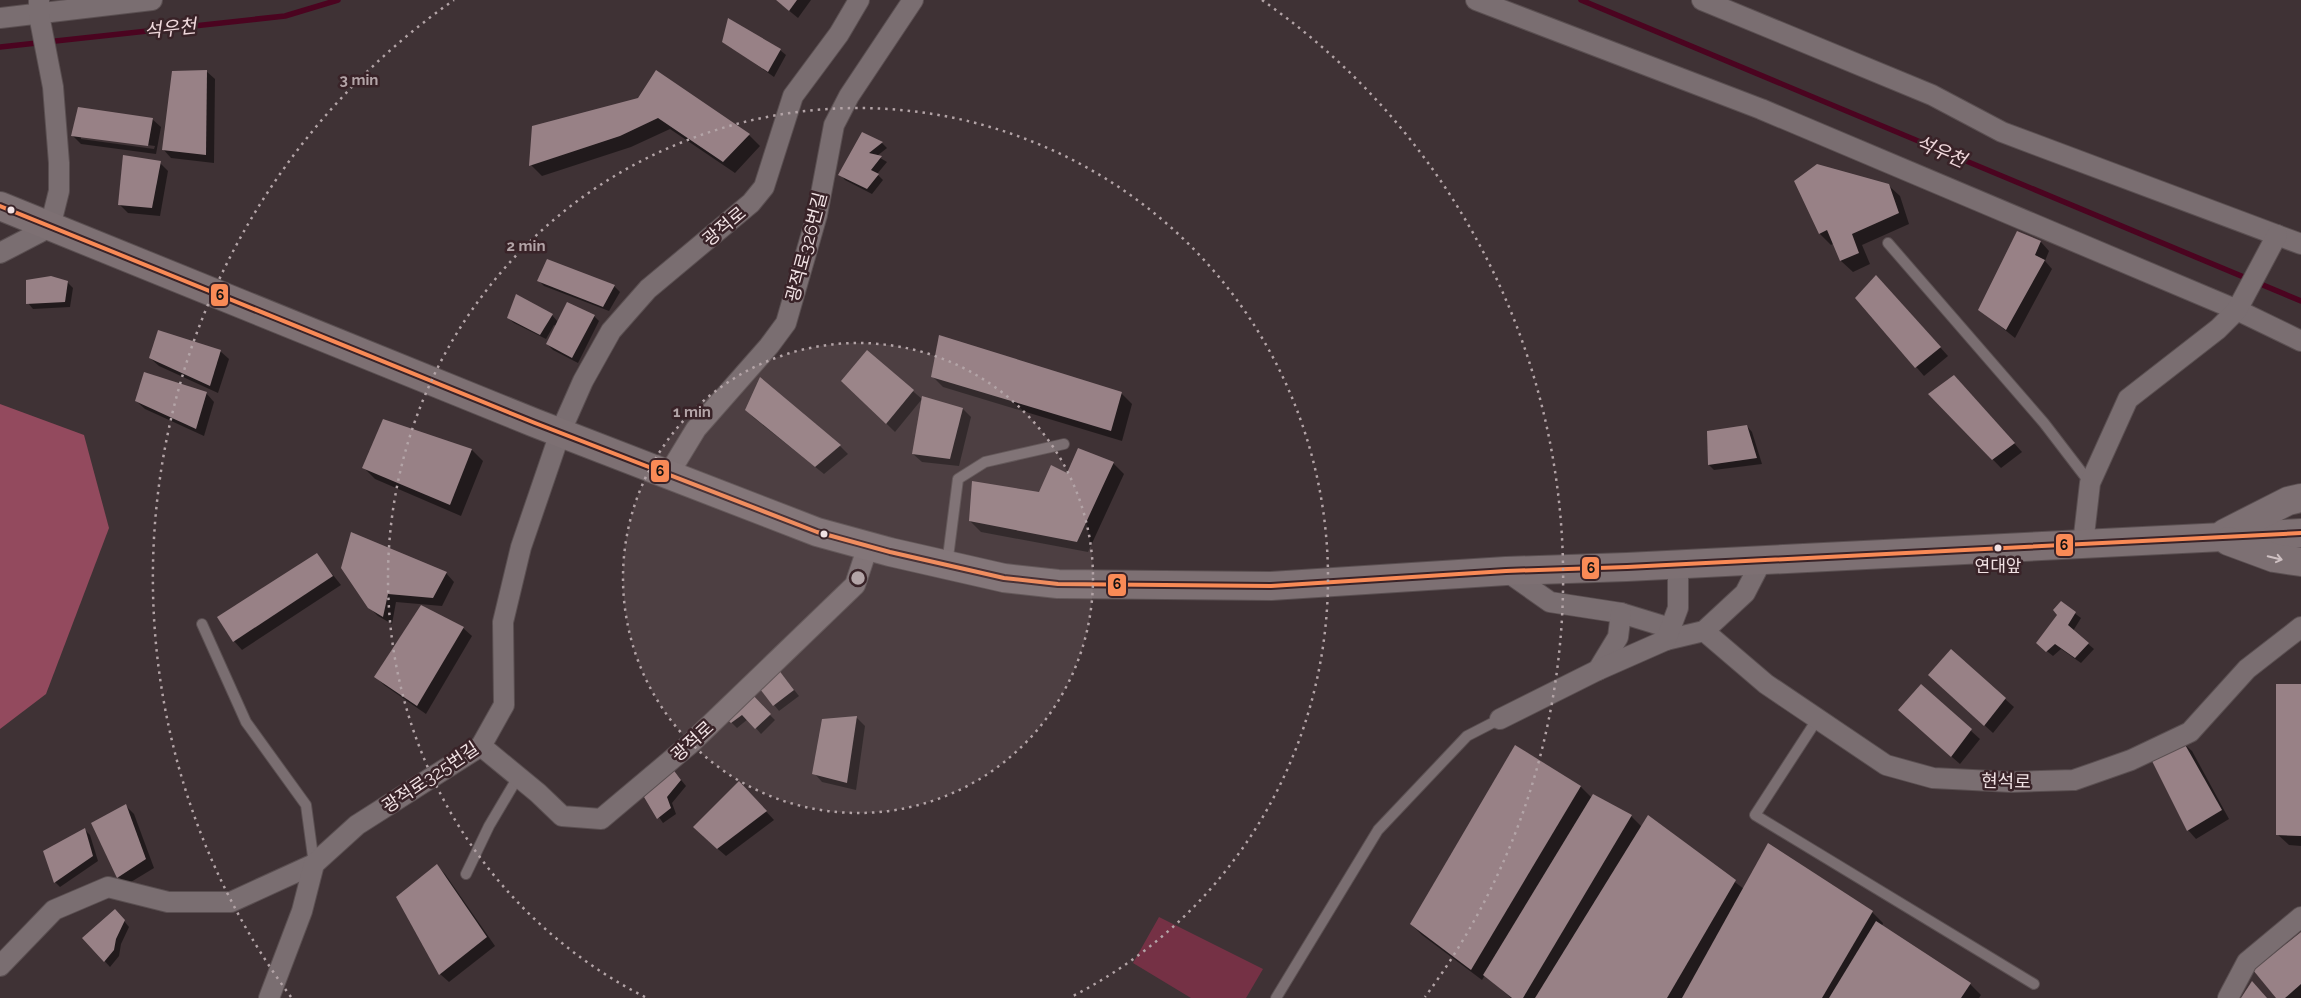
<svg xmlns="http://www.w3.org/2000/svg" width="2301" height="998" font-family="Raleway,'Noto Sans KR',sans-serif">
<rect width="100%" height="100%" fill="#3f3235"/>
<!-- green -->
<polygon fill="#753145" points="1159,917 1263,969 1246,998 1191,998 1133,963"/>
<!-- forest -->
<polygon fill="#934a5e" points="0,404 84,435 109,528 46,694 0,729"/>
<!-- shadow -->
<g fill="#0007" fill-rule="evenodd">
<polygon points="776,0 811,0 798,18"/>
<polygon points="723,41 780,50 786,55 774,77"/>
<polygon points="206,71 215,79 214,163 171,158 163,149"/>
<polygon points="657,72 749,135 760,146 735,173 670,129 631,147 542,176 531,165 638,99"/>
<path d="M152,119L161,127L156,154L81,144L73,136ZM81,136L155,146L154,149L81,139Z"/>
<polygon points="863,134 882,143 887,148 877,156 887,162 877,174 883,180 872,194 845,180 840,174"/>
<polygon points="160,163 168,171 160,216 128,213 119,204"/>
<polygon points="1795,181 1888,185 1900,196 1909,224 1862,245 1870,264 1853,272 1841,261 1834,243 1831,245 1820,234"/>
<polygon points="2018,232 2041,242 2049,251 2045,261 2052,269 2015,338 1980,310"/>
<polygon points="539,281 614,286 620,292 609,311 544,286"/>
<polygon points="67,282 73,288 70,307 33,309 28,303"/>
<polygon points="1884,285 1948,356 1924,376 1857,298"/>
<polygon points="552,315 558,322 594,316 599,321 578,363 553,350 547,344 556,326 554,325 546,339 514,323 508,318"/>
<polygon points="220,351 229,359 218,393 159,366 150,358"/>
<polygon points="867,352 922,399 895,432 843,381"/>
<polygon points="932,376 1121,393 1132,404 1122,441 943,387"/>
<polygon points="760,379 840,446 848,454 824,474 754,418 746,410"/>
<polygon points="1962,385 2022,452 2001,468 1930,394"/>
<polygon points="206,393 214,402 204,436 145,409 136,401"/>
<polygon points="923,397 963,409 971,417 959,466 922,462 913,454"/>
<polygon points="384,420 472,450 483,461 461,516 375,479 364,468"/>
<polygon points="1747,426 1752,432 1762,464 1714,470 1709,465 1708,432"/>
<polygon points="1113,463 1124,474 1088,552 981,532 970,521 1039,493 1067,475"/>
<polygon points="317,555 341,585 242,650 234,641"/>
<polygon points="343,568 446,573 454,582 442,606 396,602 392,624 378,616 369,607"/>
<polygon points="2061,603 2081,618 2073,631 2094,649 2081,663 2061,649 2053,656 2043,648 2059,614"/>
<polygon points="463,628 472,636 426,714 384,685 376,677"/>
<polygon points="783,676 799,696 779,711 758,685"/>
<polygon points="1938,683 2005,699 2014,707 1993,733"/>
<polygon points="2301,685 2301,846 2289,845 2277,834"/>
<polygon points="1921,686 1980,739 1960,764 1908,719"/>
<polygon points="750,695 775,720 761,734 748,719 737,728 725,716"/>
<polygon points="857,718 865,726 856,790 822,782 814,773 823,720"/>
<polygon points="2183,743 2192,751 2229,819 2196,839 2188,830"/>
<polygon points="1516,746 1581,787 1592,798 1593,796 1631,816 1642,827 1649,817 1744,889 1872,912 1883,923 1882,926 1970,984 1981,995 1979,998 1511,998 1485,975 1482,980 1422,935 1411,924"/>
<polygon points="677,775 686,786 672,803 676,814 663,823 645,797"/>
<polygon points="747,791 774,820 726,856 703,836"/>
<polygon points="126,806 134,814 154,868 126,885 118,877"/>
<polygon points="85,830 90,835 98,861 60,887 55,882"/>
<polygon points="437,866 445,874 495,946 449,982 440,974 398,898"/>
<polygon points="120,916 129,927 121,944 119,956 110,967 84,938"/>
<polygon points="2301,934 2301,998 2277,998"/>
</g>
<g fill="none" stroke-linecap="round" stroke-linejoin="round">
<!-- stream -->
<g stroke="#4b0420" stroke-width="5.5">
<polyline points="1581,0 2301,301"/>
<polyline points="0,47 285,16 338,0"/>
</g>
</g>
<!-- building -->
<g fill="#988186">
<polygon points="776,0 797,0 789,11"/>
<polygon points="728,18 781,49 768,72 722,42"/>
<polygon points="207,70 206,155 162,150 172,71"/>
<polygon points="656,70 750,134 723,162 658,118 620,136 529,166 532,126 638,98"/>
<polygon points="78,107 153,118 148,146 71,136"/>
<polygon points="862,132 883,142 869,153 882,156 871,170 879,174 867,189 838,175"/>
<polygon points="123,155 161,161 152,208 118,205"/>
<polygon points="1817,164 1889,184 1899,213 1852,234 1859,253 1840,261 1827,230 1819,234 1794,181"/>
<polygon points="2017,231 2041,241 2035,255 2045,260 2006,330 1978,310"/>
<polygon points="547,259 615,285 603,307 537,281"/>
<polygon points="1876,275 1941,347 1915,368 1855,298"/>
<polygon points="51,276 68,281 65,302 26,304 26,280"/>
<polygon points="516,294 553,314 540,335 507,318"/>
<polygon points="567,302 595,315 572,358 546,344"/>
<polygon points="158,330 221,350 210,386 149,358"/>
<polygon points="939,335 1122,392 1111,431 931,377"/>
<polygon points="867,350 914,390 886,424 841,381"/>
<polygon points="144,372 207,392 196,429 135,401"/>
<polygon points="1954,375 2015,443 1992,460 1928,394"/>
<polygon points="760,377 841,445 815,467 745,410"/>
<polygon points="922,396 963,408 950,459 912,454"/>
<polygon points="383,419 472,449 450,505 362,468"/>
<polygon points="1747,425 1757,458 1708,465 1707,431"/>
<polygon points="1078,448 1114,462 1077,542 969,521 972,481 1039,492 1051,465 1067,473"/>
<polygon points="351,532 447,572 433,598 388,594 383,617 368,608 341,568"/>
<polygon points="317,553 333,576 233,642 217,617"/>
<polygon points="2061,601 2076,612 2068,625 2089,643 2075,658 2055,644 2046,652 2036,643 2057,615 2053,610"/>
<polygon points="421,605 464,627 417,706 374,677"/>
<polygon points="1951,649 2006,698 1984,726 1928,675"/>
<polygon points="778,669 794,690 773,706 757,685"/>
<polygon points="1921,684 1972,729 1951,757 1898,710"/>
<polygon points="2276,684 2301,684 2301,836 2276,835"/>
<polygon points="751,693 771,714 755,729 742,715 731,723 723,716"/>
<polygon points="857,716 847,783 812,774 822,719"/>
<polygon points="2183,741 2222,810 2187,831 2152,761"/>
<polygon points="1515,745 1581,786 1471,970 1410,924"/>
<polygon points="672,768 681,780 667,797 671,808 657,819 644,797"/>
<polygon points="739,781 767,811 717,849 693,827"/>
<polygon points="1593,794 1632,815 1523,998 1512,998 1483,975"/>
<polygon points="126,804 146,859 117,878 91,823"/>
<polygon points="1648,815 1736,880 1667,998 1535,998"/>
<polygon points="85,828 93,856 54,883 43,851"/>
<polygon points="1768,843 1873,911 1822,998 1682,998"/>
<polygon points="437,864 487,937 439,975 396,897"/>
<polygon points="115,909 125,920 116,939 114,950 104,962 82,938"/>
<polygon points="1876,921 1971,983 1961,998 1829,998"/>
<polygon points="2301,932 2301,984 2285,998 2276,998 2253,970"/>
<polygon points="2252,981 2267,998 2241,998"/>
</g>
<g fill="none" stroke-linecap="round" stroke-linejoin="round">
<!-- lane casing -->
<g stroke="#5a4f51" stroke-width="12">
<g id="lane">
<polyline points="1888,243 2044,423 2090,483"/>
<polyline points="947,565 958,479 985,462 1064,444"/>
<polyline points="202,624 246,722 306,805 314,864"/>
<polyline points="1818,718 1755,815 2034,984"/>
<polyline points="466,874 489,826 518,777"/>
<polyline points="1276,998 1378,830 1467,736 1500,719"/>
</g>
</g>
<!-- street casing -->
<g stroke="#5a4f51" stroke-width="22">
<g id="street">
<polyline points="1476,0 1761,109 2237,310 2301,341"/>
<polyline points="1702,0 1932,95 2002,132 2301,244"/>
<polyline points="0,18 152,0"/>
<polyline points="0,253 50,227 59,191 59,163 53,87 39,15 39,0"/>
<polyline points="668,475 696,429 769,346 786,323 817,215 834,125 849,96 913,0"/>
<polyline points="2083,544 2090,483 2128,399 2218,329 2237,310 2277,235"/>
<polyline points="1506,571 1550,602 1621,613 1670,628"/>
<polyline points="1704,631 1766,684 1886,765 1933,778 2012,782 2074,780 2131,760 2190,732 2247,669 2301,627"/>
<polyline points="1666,640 1704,631 1745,593 1762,560"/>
<polyline points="1598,670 1618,637 1621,613"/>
<polyline points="1500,719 1598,670 1666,640 1678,608 1678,565"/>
<polyline points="481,746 538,793 562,816 601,819 690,744 855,585 868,546"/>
<polyline points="0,966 54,910 108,887 168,902 231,902 314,864"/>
<polyline points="269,998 302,911 314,864 357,825 481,746 504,705 503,622 521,547 560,433 583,381 611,331 648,289 751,203 764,187 793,96 839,34 859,0"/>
<polyline points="2228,998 2247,962 2301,917"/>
</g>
</g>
<!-- secondary casing -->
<g stroke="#5a4f51" stroke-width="30">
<g id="secondary">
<polyline points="0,206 535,423 817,532 890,552 1004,578 1058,584 1271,586 1506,571 1627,567 2301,533"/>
<polyline points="2225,533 2288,501 2301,498"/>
<polyline points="2228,541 2274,558 2301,562"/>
</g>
</g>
<!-- lane -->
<use href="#lane" stroke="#7a6e71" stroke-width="10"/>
<!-- street -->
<use href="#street" stroke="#7a6e71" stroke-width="20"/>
<!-- secondary -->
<use href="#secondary" stroke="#7d7073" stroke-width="28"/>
<!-- bus-1 casing -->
<g stroke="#392328" stroke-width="8">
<polyline id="bus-1" points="0,206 535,423 817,532 890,552 1004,578 1058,584 1271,586 1506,571 1627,567 2301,533"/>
</g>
<!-- bus-1 -->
<use href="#bus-1" stroke="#f98a56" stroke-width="4"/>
</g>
<!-- one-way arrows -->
<defs><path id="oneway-shaft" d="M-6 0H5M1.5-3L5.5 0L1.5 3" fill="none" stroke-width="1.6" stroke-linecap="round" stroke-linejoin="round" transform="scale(1.25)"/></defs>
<use stroke="#cec0c2" href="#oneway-shaft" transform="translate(2275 558) rotate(14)"/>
<!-- distance rings -->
<circle cx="858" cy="578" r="235" fill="#b3a4a7" fill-opacity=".12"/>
<g fill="none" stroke="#b3a4a7" stroke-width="2.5" stroke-dasharray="2.5 5">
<circle cx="858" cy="578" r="235"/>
<path d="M645 997A470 470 0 1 1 1071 997"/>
<path d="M291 997A705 705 0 0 1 454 0M1262 0A705 705 0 0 1 1425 997"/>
</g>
<!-- markers -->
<g fill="#f1e2e4" stroke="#392328" stroke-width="2">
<circle cx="11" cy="210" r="4.5"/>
<circle cx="824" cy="534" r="4.5"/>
<circle cx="1998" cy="548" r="4.5"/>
</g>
<g text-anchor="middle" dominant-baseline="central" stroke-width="5" stroke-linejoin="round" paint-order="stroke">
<!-- bus labels -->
<g font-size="17" fill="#f1e2e4" stroke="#392328">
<text x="1998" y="566">연대앞</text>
</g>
<!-- street labels -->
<g font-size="18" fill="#f1e2e4" stroke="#392328">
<text transform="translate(724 226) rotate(-40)">광적로</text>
<text transform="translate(806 247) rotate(-75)">광적로326번길</text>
<text transform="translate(692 741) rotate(-42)">광적로</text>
<text transform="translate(430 777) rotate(-34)">광적로325번길</text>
<text transform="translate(2006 781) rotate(1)">현석로</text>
</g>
<!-- water labels -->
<g font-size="19" font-style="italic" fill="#f0d8dc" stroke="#392328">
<text transform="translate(170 28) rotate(-6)">석우천</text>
<text transform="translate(1941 151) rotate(23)">석우천</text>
</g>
</g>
<circle cx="858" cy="578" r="8" fill="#b3a4a7" stroke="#392328" stroke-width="2.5"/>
<g font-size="15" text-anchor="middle" font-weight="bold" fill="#b3a4a7" stroke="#392328" stroke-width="5" stroke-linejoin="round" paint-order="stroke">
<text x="359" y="85">3 min</text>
<text x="526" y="251">2 min</text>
<text x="692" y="417">1 min</text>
</g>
<g stroke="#392328" stroke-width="2">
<rect x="210" y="283" width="19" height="24" rx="5" fill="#f98a56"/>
<rect x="650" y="459" width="20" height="24" rx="5" fill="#f98a56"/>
<rect x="2055" y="533" width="19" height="24" rx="5" fill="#f98a56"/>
<rect x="1581" y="556" width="19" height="24" rx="5" fill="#f98a56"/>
<rect x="1107" y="573" width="20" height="24" rx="5" fill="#f98a56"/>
</g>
<g font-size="14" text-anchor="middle" font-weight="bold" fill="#111">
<text x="220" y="300">6</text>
<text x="660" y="476">6</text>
<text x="2064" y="550">6</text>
<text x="1591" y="573">6</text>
<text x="1117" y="589">6</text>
</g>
</svg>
